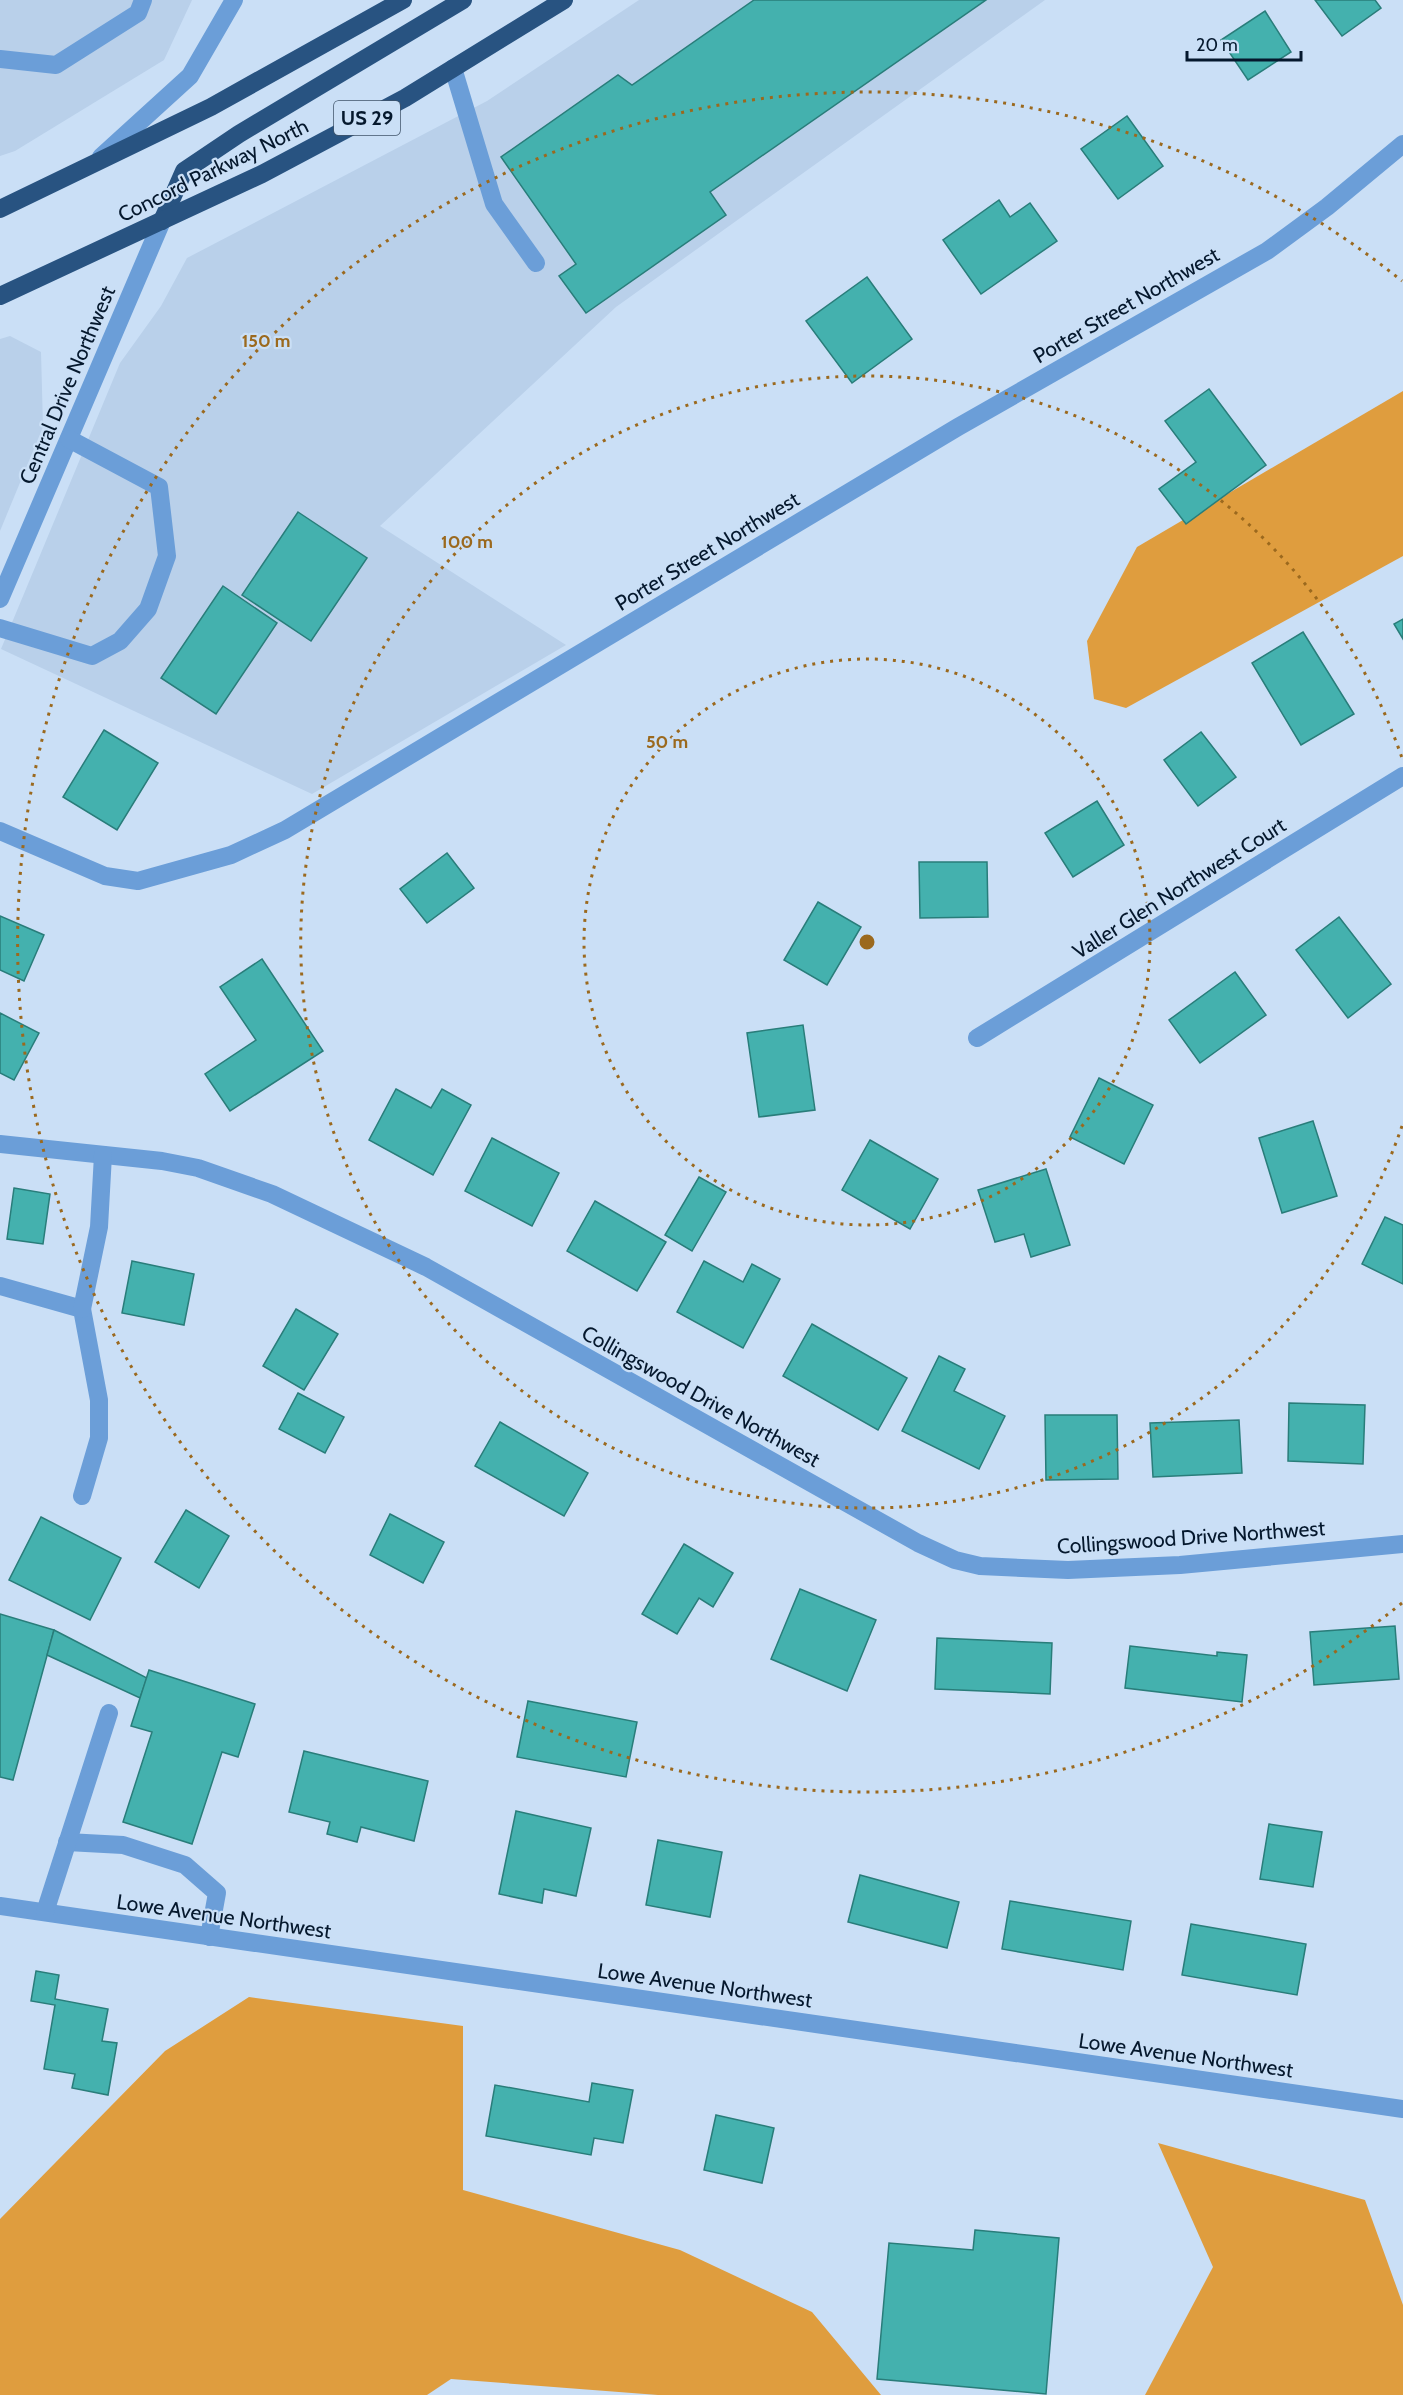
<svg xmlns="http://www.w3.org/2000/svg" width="1403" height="2395" font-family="Cabin,sans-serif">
<rect width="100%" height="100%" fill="#cadff6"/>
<!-- built -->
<g fill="#b9d0ea">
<polygon points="0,0 192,0 164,60 15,151 0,156"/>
<polygon points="639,0 1045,0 616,307 380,526 566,645 312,794 1,649 120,363 161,306 187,258 487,101"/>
<polygon points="10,336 41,352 43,427 0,531 0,339"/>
</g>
<!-- forest -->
<g fill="#df9d3e">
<polygon points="1403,391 1403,556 1126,708 1094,699 1087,641 1137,547"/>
<polygon points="249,1997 463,2026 463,2190 680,2250 812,2312 881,2395 658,2395 451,2379 427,2395 0,2395 0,2219 165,2051"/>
<polygon points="1158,2143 1365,2200 1403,2305 1403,2395 1145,2395 1213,2267"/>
</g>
<!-- building -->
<g fill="#44b1ae" stroke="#297d7a" stroke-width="1.5">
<polygon points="754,0 986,0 710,192 726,215 586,313 559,276 576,264 501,157 618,75 632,85"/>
<polygon points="1315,0 1375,0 1381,8 1342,36"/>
<polygon points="1265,11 1291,52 1248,80 1221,40"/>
<polygon points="1127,116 1163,166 1118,199 1081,149"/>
<polygon points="999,200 1010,217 1030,203 1057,241 981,294 943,240"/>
<polygon points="867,277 912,339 852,383 806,321"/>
<polygon points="1209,389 1266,465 1186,524 1159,489 1196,462 1165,421"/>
<polygon points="298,512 367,558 311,641 242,595"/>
<polygon points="223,586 277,623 216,714 161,678"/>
<polygon points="1403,619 1403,639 1394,624"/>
<polygon points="1303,632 1354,714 1301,745 1252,663"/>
<polygon points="104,730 158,763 117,830 63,797"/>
<polygon points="1201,732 1236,777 1198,806 1164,760"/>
<polygon points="1097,801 1124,845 1073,877 1045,833"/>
<polygon points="447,853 474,888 427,923 400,889"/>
<polygon points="919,862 987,862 988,917 920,918"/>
<polygon points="818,902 861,927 827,985 784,960"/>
<polygon points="0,916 44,935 24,981 0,970"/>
<polygon points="1339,917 1391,984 1348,1018 1296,950"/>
<polygon points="262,959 323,1051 230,1111 205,1074 256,1040 220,987"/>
<polygon points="1235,972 1266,1015 1200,1063 1169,1020"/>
<polygon points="0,1013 39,1033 14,1080 0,1073"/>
<polygon points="803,1025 815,1110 759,1117 747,1033"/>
<polygon points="1099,1078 1153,1105 1124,1164 1070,1137"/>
<polygon points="396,1089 431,1108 442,1089 471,1105 433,1175 369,1140"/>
<polygon points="1313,1121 1337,1196 1282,1213 1259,1138"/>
<polygon points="492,1138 559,1173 532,1226 465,1191"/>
<polygon points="870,1140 938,1179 910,1229 842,1190"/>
<polygon points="1046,1169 1070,1245 1031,1257 1024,1234 995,1242 978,1190"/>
<polygon points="699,1177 726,1192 692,1251 665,1235"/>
<polygon points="14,1188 50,1194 43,1244 7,1239"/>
<polygon points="595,1201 666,1242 637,1291 567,1251"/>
<polygon points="1385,1217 1403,1225 1403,1284 1362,1264"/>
<polygon points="132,1261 194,1274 184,1325 122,1313"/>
<polygon points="704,1261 743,1282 752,1264 780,1279 743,1348 677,1312"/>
<polygon points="296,1309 338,1334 304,1390 263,1366"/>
<polygon points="812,1324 907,1378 878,1430 783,1376"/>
<polygon points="939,1356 965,1369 954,1391 1005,1416 979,1469 902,1431"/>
<polygon points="298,1393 344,1417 325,1453 279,1429"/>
<polygon points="1289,1403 1365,1405 1363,1464 1288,1461"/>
<polygon points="1045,1415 1117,1415 1118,1479 1046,1480"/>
<polygon points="1239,1420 1242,1473 1153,1477 1150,1423"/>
<polygon points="500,1422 588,1473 564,1516 475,1466"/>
<polygon points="186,1510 229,1536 199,1588 155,1562"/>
<polygon points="390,1514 444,1542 423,1583 370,1555"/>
<polygon points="41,1517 121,1558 90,1620 9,1580"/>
<polygon points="684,1544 733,1573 713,1607 699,1598 677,1634 642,1614"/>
<polygon points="800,1589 876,1620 847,1691 771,1659"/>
<polygon points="0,1614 54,1630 13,1780 0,1777"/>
<polygon points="1395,1626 1399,1679 1314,1685 1310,1632"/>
<polygon points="54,1630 147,1678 140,1698 47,1655"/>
<polygon points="937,1638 1052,1643 1050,1694 935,1689"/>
<polygon points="1130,1646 1217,1656 1217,1652 1247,1655 1242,1702 1125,1688"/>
<polygon points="149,1670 255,1704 238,1757 222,1752 192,1844 123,1822 152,1732 131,1726"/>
<polygon points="528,1701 637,1722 626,1777 517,1757"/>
<polygon points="304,1751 428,1781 414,1841 361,1827 357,1842 327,1834 330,1822 289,1812"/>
<polygon points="516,1811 591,1828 576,1896 544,1889 542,1903 499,1894"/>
<polygon points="1269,1824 1322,1832 1313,1887 1260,1879"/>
<polygon points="658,1840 722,1852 710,1917 646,1905"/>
<polygon points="860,1875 959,1902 947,1948 848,1922"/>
<polygon points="1010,1901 1131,1921 1123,1970 1002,1949"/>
<polygon points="1191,1924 1306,1944 1297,1995 1182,1975"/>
<polygon points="36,1971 59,1975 55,1999 108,2009 102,2041 117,2043 108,2095 72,2088 75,2074 44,2069 55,2005 31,2001"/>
<polygon points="592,2083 633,2090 623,2143 594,2138 591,2155 486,2136 495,2085 589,2102"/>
<polygon points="716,2115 774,2128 762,2183 704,2170"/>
<polygon points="975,2230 1059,2238 1046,2394 877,2379 889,2243 973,2250"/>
</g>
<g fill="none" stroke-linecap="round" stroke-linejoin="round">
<!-- minor -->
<g stroke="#6b9ed8" stroke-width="18">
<polyline points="0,59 56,65 138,13 143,0"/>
<polyline points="453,68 494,204 536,263"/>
<polyline points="101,157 190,76 234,0"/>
<polyline points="0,599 162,221"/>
<polyline points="0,628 92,656 120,641 148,609 167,556 159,487 69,439"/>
<polyline points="0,831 105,876 138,881 231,855 285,830 958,427 1267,251 1327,207 1403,144"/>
<polyline points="977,1038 1403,776"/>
<polyline points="0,1144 162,1161 198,1168 272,1194 426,1267 918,1543 955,1560 980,1566 1068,1570 1180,1565 1403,1544"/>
<polyline points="0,1286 82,1309 99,1400 99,1438 82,1496"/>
<polyline points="82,1309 99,1227 103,1155"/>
<polyline points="67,1842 123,1845 185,1865 217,1893 209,1937"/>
<polyline points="0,1906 1403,2109"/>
<polyline points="45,1912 109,1713"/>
</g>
<!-- highway -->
<g stroke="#285381" stroke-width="18">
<polyline points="0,209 211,107 403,0"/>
<polyline points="162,221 184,171 239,134 463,0"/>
<polyline points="0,296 262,174 405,98 564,0"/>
</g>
</g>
<!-- distance rings -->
<g fill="none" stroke="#9b691e" stroke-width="3" stroke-dasharray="3 6">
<circle cx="867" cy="942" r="283"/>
<path d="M1402 1126A566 566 0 1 1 1402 758"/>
<path d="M1402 1603A850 850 0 1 1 1402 281"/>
</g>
<g text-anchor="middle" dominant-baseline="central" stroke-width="4.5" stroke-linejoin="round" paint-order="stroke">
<!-- shield labels -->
<rect fill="#cadff6" stroke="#405469" stroke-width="1.5" x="334" y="101" width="66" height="34" rx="4.5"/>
<g font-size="20" font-weight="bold" fill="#05182d">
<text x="367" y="118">US 29</text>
</g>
<!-- street labels -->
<g font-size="21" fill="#05182d" stroke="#cadff6">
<text transform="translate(213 170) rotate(-26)">Concord Parkway North</text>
<text transform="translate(1126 305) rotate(-30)">Porter Street Northwest</text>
<text transform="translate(67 385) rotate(-67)">Central Drive Northwest</text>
<text transform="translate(707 551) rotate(-31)">Porter Street Northwest</text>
<text transform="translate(1179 888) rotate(-32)">Valler Glen Northwest Court</text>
<text transform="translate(701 1396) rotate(29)">Collingswood Drive Northwest</text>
<text transform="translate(1191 1537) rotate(-4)">Collingswood Drive Northwest</text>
<text transform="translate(224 1916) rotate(8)">Lowe Avenue Northwest</text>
<text transform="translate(705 1985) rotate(8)">Lowe Avenue Northwest</text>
<text transform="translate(1186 2055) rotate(8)">Lowe Avenue Northwest</text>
</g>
</g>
<circle cx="867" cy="942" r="9" fill="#9b691e" stroke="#cadff6" stroke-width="3"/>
<g font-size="18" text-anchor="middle" font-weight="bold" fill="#9b691e" stroke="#cadff6" stroke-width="4.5" stroke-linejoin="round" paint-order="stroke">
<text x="266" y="347">150 m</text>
<text x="467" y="548">100 m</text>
<text x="667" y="748">50 m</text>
</g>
<!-- scale -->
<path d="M1187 51v9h114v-9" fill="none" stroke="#05182d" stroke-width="3"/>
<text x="1196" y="51" font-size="18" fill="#05182d" stroke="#cadff6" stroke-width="4.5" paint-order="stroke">20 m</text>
</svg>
